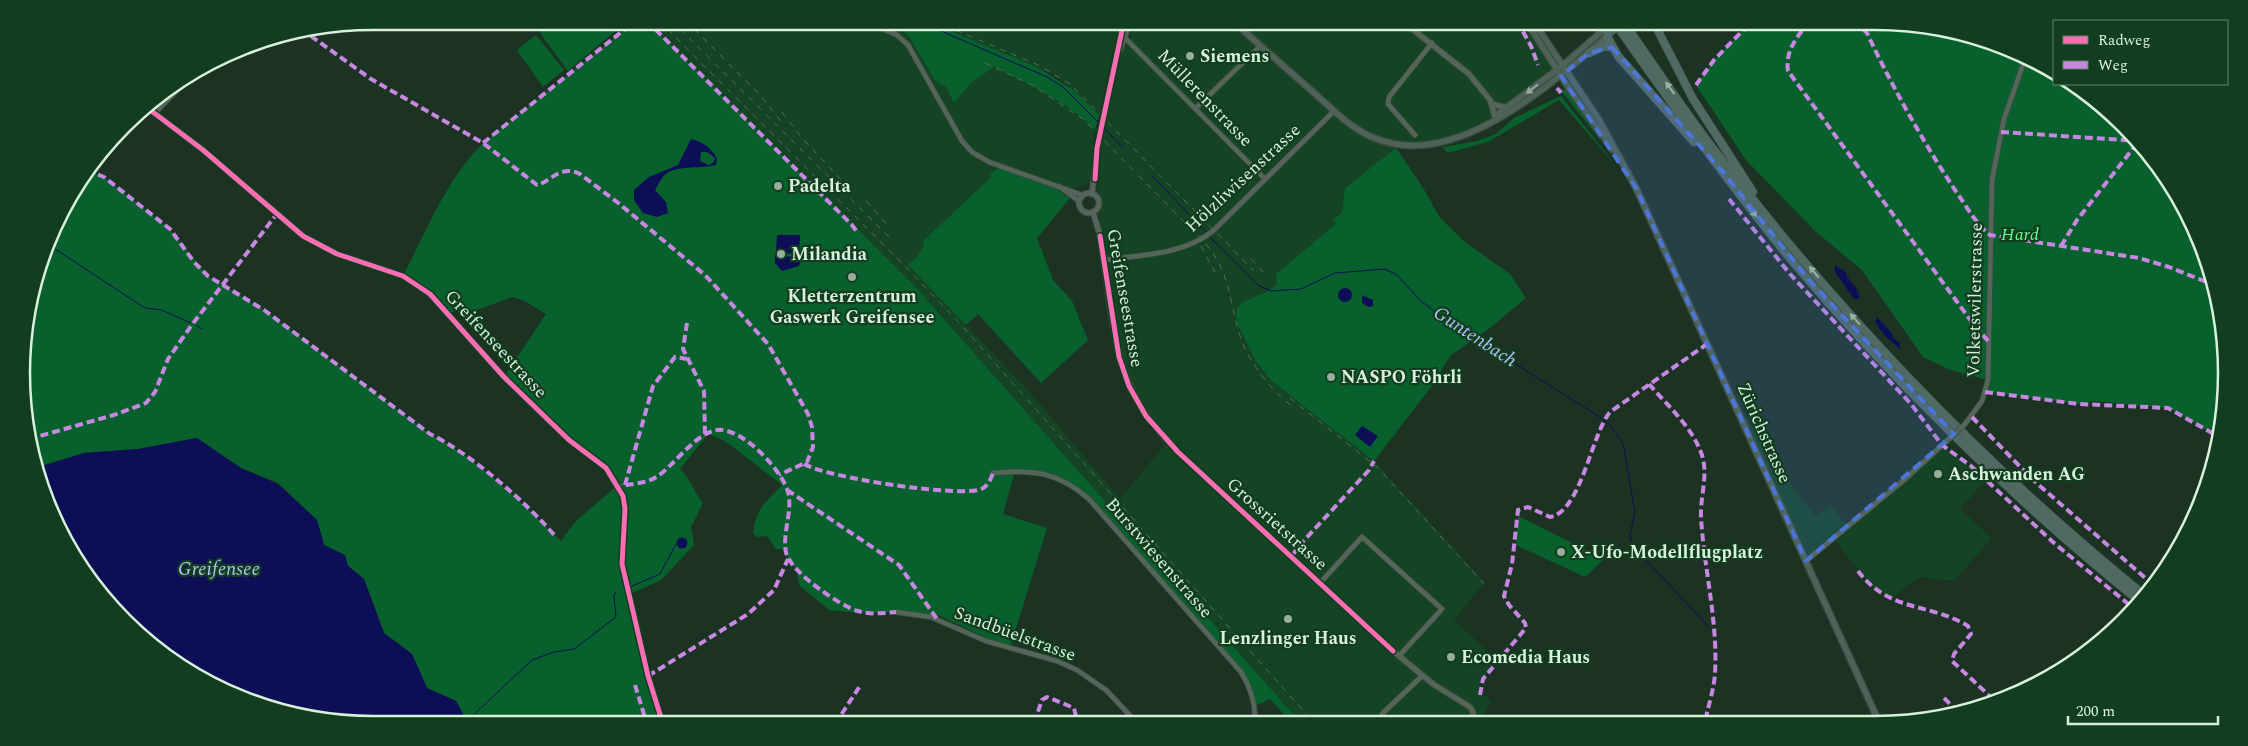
<svg xmlns="http://www.w3.org/2000/svg" width="2248" height="746" font-family="Spectral,serif">
<rect width="100%" height="100%" fill="#1c3323"/>
<!-- built -->
<g fill="#144423">
<polygon points="647,21 884,21 909,36 946,87 954,103 971,83 993,67 1032,85 1081,117 1095,130 1089,181 1086,185 1077,186 1070,198 1050,185 994,169 989,174 992,176 923,241 924,244 916,258 909,265 1030,392 1120,499 1167,442 1153,426 1122,367 1097,221 1100,220 1098,213 1101,201 1097,192 1101,142 1122,51 1130,38 1134,21 1520,21 1557,70 1487,125 1441,141 1396,144 1396,148 1345,188 1342,213 1337,224 1276,274 1278,284 1268,291 1245,301 1238,307 1238,325 1256,362 1263,372 1374,461 1485,582 1454,620 1497,660 1480,685 1480,690 1491,702 1480,723 1301,723 913,284"/>
<polygon points="927,21 1120,21 1099,115 1075,91 1052,74"/>
<polygon points="1736,408 1743,413 1783,474 1815,516 1830,505 1849,526 1942,445 1986,480 1960,509 1992,538 1954,581 1919,577 1891,599 1871,586 1834,539 1806,561"/>
</g>
<!-- green -->
<g fill="#08612d">
<polygon points="550,21 627,21 568,71 538,30"/>
<path d="M635,21H647L913,284L1301,723H1292L1270,699L1255,706L1246,681L1089,499L1053,475L1015,471L1003,514L1047,528L1010,648L986,641L987,638L938,615L937,619L896,612L860,613L829,610L800,586L796,570L782,549H776L767,536L756,537L753,533C756,508 766,502 782,485L725,441L708,434L680,469C691,479 693,491 703,503L691,527L694,545L661,580L628,595L663,724L469,725L456,701L427,688L412,654L384,633L364,579L348,566L345,555L324,545L317,520L278,483L241,468L197,438L138,449L84,453L35,468L22,396L24,327L58,217L87,170L104,177L170,229L208,276L264,310L430,434C481,460 520,503 561,541L576,521L618,485L606,468L569,440L504,377L546,314L523,300L512,297L480,309L468,311L456,309L449,315L440,304L403,276C427,230 446,180 483,143Z"/>
<path d="M884,21H927L1037,67L1075,91L1099,115L1095,130C1066,101 1029,85 994,67L971,83L954,103L946,87L934,79L909,36Z"/>
<path d="M1752,21C1823,21 1894,19 1964,33C1992,38 2030,57 2054,72V84C2060,84 2068,82 2073,84C2090,89 2104,108 2117,120C2191,189 2233,294 2226,396C2225,410 2221,424 2219,437L2168,408L2093,401L2079,404L1985,392L1987,380L1948,369L1923,357L1862,270L1815,231L1746,160L1696,85L1714,60Z"/>
<polygon points="536,35 564,70 543,87 517,50"/>
<polygon points="1558,87 1568,92 1603,142 1602,142"/>
<polygon points="1561,96 1616,166 1559,100 1488,142 1447,153 1443,147 1477,141 1496,134 1514,118"/>
<polygon points="1396,148 1422,186 1440,218 1466,243 1510,274 1526,298 1490,328 1451,355 1431,387 1374,461 1272,381 1256,362 1238,325 1236,315 1238,307 1245,301 1268,291 1277,284 1276,274 1336,224 1333,220 1342,213 1345,188"/>
<polygon points="998,168 1050,185 1070,198 1037,238 1053,280 1072,301 1088,340 1041,383 978,314 966,325 908,265 917,257 924,244 923,241 992,176 989,174"/>
<polygon points="1518,516 1604,559 1585,577 1516,545"/>
</g>
<!-- water -->
<g fill="#0d0f56" fill-rule="evenodd">
<path d="M691,139C703,142 712,148 717,159L716,165C701,169 680,165 667,173C662,176 658,185 655,190L666,202L668,213L657,217L643,213L634,200V190L649,177L678,165ZM707,152L715,158L714,162L709,165L700,161L701,152Z"/>
<polygon points="777,235 800,235 799,254 776,253"/>
<polygon points="775,256 803,257 799,266 782,271 775,263"/>
<path d="M1835,265L1846,272C1848,283 1861,288 1859,299H1854L1835,272Z"/>
<circle cx="1345" cy="295" r="7"/>
<polygon points="1362,295 1373,300 1373,306 1368,307 1362,303"/>
<polygon points="1877,317 1892,333 1893,338 1900,343 1900,349 1885,336 1875,322"/>
<polygon points="1362,426 1378,436 1370,447 1355,435"/>
<polygon points="197,438 241,468 278,484 317,520 324,545 345,555 348,566 364,579 384,633 412,654 427,688 456,701 469,725 373,725 282,713 177,665 124,622 81,569 35,468 84,453 138,449"/>
<circle cx="682" cy="543" r="5.5"/>
</g>
<g fill="none" stroke-linecap="round" stroke-linejoin="round">
<!-- stream -->
<g stroke="#0d0f56" stroke-width="1">
<polyline points="918,21 1047,77 1063,87 1100,124"/>
<polyline points="1103,127 1123,148"/>
<polyline points="1152,176 1207,233"/>
<polyline points="1209,236 1259,286 1271,291 1301,289 1335,273 1385,269 1397,275 1421,301 1447,321 1600,417 1610,425 1623,443 1635,512 1630,535 1633,546 1709,627"/>
<polyline points="49,245 145,308 161,310 191,323"/>
<polyline points="196,325 202,329"/>
<polyline points="630,587 660,574 676,544"/>
<polyline points="467,721 532,660 554,652 574,649 616,617 614,595 616,592"/>
</g>
<!-- minor casing -->
<g stroke="#3a4d40" stroke-width="6">
<g id="minor">
<polyline points="864,21 897,35 908,45 962,141 972,152 989,162 1082,195"/>
<polyline points="1125,38 1265,179"/>
<polyline points="1196,108 1260,46"/>
<polyline points="155,113 188,79"/>
<polyline points="1415,135 1388,104 1389,97 1432,43"/>
<polyline points="1060,187 1079,201"/>
<path d="M1104,260C1140,255 1185,255 1214,230L1334,111"/>
<polyline points="1965,424 1982,401 1988,380 1992,180 2004,119 2026,56"/>
<path d="M993,473C1033,469 1058,472 1089,499L1241,672C1251,688 1256,704 1255,723"/>
<polyline points="1806,561 1904,480 1949,439"/>
<polyline points="1321,582 1362,537 1442,609 1399,656"/>
<polyline points="896,612 931,617 986,641 1057,661 1077,670 1106,690 1137,723"/>
<polyline points="1376,723 1383,713 1422,676"/>
</g>
</g>
<!-- tertiary casing -->
<g stroke="#3a4d40" stroke-width="7">
<g id="tertiary">
<polyline points="1402,21 1469,74 1490,100 1496,120"/>
<polyline points="1120,50 1130,21"/>
<polyline points="1492,104 1507,108"/>
<polyline points="145,106 203,150 303,236 337,254 403,276 430,294 504,377 569,440 606,468 623,496 625,509 622,564 648,676 663,724"/>
<circle cx="1089" cy="203" r="10"/>
<polyline points="1092,194 1097,148 1124,21"/>
<path d="M1093,212L1099,232C1114,319 1109,386 1178,452L1399,656L1433,684L1470,707L1473,712L1472,723"/>
</g>
</g>
<!-- secondary casing -->
<g stroke="#3a4d40" stroke-width="8">
<g id="secondary">
<path d="M1233,21C1259,45 1286,68 1312,91C1331,108 1349,127 1372,137C1455,174 1552,82 1610,34"/>
<polyline points="1526,21 1570,90 1613,150"/>
<polyline points="1533,21 1599,120 1636,188 1879,722"/>
<polyline points="1496,120 1498,114 1562,66 1608,26"/>
</g>
</g>
<!-- motorway casing -->
<g stroke="#3a4d40" stroke-width="9">
<g id="motorway">
<path d="M1623,21C1652,63 1680,105 1711,146C1837,311 1981,463 2143,594"/>
<polyline points="1653,21 1693,99 1753,192"/>
<path d="M1615,23C1670,102 1727,181 1788,256C1890,378 2014,500 2138,600"/>
<polyline points="1609,29 1607,36 1618,56 1694,142"/>
<polyline points="1589,53 1605,46 1612,47"/>
</g>
</g>
<!-- minor -->
<use href="#minor" stroke="#556559" stroke-width="4.5"/>
<!-- tertiary -->
<use href="#tertiary" stroke="#556559" stroke-width="5"/>
<!-- secondary -->
<use href="#secondary" stroke="#4e6257" stroke-width="5.5"/>
<!-- motorway -->
<use href="#motorway" stroke="#4f6963" stroke-width="8"/>
<!-- rail -->
<g stroke="#5b6a5e" stroke-width="1" stroke-dasharray="6 6" stroke-linecap="butt">
<polyline points="659,21 905,266 963,327 1314,723"/>
<polyline points="672,21 891,239"/>
<polyline points="686,21 760,95 783,124"/>
<polyline points="934,21 1038,65 1070,84 1254,271"/>
<path d="M985,63L1032,85L1083,119L1205,243C1231,273 1229,301 1240,336C1249,363 1271,390 1293,407"/>
<polyline points="782,112 802,138 845,184"/>
<polyline points="866,201 886,223"/>
<polyline points="1201,246 1217,276"/>
<polyline points="1251,259 1267,276"/>
<polyline points="1290,398 1377,467 1486,586"/>
</g>
<!-- minor-bridge casing -->
<g stroke="#3a4d40" stroke-width="6" stroke-linecap="butt">
<polyline id="minor-bridge" points="1949,439 1965,424"/>
</g>
<!-- secondary-bridge casing -->
<g stroke="#3a4d40" stroke-width="8" stroke-linecap="butt">
<polyline id="secondary-bridge" points="1614,31 1625,21"/>
</g>
<!-- motorway-bridge casing -->
<g stroke="#3a4d40" stroke-width="9" stroke-linecap="butt">
<polyline id="motorway-bridge" points="1609,29 1617,21"/>
</g>
<!-- minor-bridge -->
<use href="#minor-bridge" stroke="#556559" stroke-width="4.5"/>
<!-- secondary-bridge -->
<use href="#secondary-bridge" stroke="#4e6257" stroke-width="5.5"/>
<!-- motorway-bridge -->
<use href="#motorway-bridge" stroke="#4f6963" stroke-width="8"/>
<!-- quiet -->
<g stroke="#c787e3" stroke-width="4" stroke-dasharray="8 4" stroke-linecap="butt">
<polyline points="647,21 852,225 858,233"/>
<polyline points="1517,21 1531,46 1538,65"/>
<path d="M1809,21C1797,38 1785,50 1788,71L1974,325L1989,342"/>
<path d="M1855,21L1867,33C1893,88 1923,142 1957,193C1967,207 1976,224 1990,235L2139,258L2169,267L2214,285"/>
<path d="M301,29L371,79L483,143L537,185H539C553,178 563,165 580,174L617,202L705,275L768,344L808,414L812,427L813,447L807,462L779,475"/>
<polyline points="1696,85 1714,60 1752,21"/>
<polyline points="1557,88 1561,93"/>
<polyline points="2001,132 2139,141"/>
<polyline points="483,143 635,21"/>
<path d="M87,170L104,177L170,229L194,262L208,276L264,310L430,434C470,453 527,503 556,537"/>
<polyline points="1729,199 1790,274 1911,404 1942,445 1971,466 2054,543 2132,607"/>
<polyline points="2061,246 2077,220 2139,141"/>
<polyline points="687,323 683,349 704,391 705,435"/>
<path d="M1649,384C1666,404 1690,425 1700,450C1710,472 1700,494 1701,517C1704,569 1718,621 1715,673C1714,690 1708,706 1705,722"/>
<polyline points="1985,392 2079,404 2168,408 2219,437"/>
<polyline points="1972,417 2032,479 2151,583"/>
<polyline points="29,439 114,415 146,403 155,392 168,359 191,326 276,215"/>
<path d="M804,464C829,478 950,496 978,490C987,488 990,481 993,473"/>
<polyline points="625,485 653,386 675,357 687,359"/>
<path d="M614,488C628,483 645,485 658,476C675,464 696,433 717,430C742,427 782,470 788,492C793,511 782,533 786,552C789,571 840,606 858,611C870,615 883,613 896,612"/>
<polyline points="787,490 899,565 937,619"/>
<polyline points="1292,556 1298,547 1369,470 1374,461"/>
<path d="M1858,571C1890,613 1928,602 1968,626L1971,634L1954,654L1952,661L1994,700"/>
<polyline points="648,676 748,614 774,590 788,559"/>
<polyline points="635,685 647,724"/>
<path d="M1480,695L1483,679L1526,628L1525,623L1509,605L1504,596L1512,564L1518,510L1528,507L1550,517C1581,512 1591,435 1610,412L1707,344"/>
<polyline points="1944,698 1957,711"/>
<polyline points="1643,722 1663,719 1674,722"/>
<polyline points="1034,723 1042,700 1047,697 1074,708 1077,721 1082,723"/>
<polyline points="835,724 860,686"/>
</g>
<!-- cycleway casing -->
<g stroke="#123d1f" stroke-width="8">
<g id="cycleway">
<polyline points="145,106 203,150 303,236 337,254 403,276 430,294 504,377 569,440 606,468 623,496 625,509 622,564 648,676 663,724"/>
<polyline points="1095,179 1097,148 1124,21"/>
<polyline points="1100,236 1119,357 1129,386 1146,416 1178,452 1393,651"/>
</g>
</g>
<!-- cycleway -->
<use href="#cycleway" stroke="#f96db3" stroke-width="5"/>
</g>
<!-- one-way arrows -->
<defs><path id="oneway-solid" d="M-6-.8H1V-3.2L6.5 0L1 3.2V.8H-6Z" transform="scale(1.25)"/></defs>
<g fill="#9ab3a6">
<use href="#oneway-solid" transform="translate(1670 88) rotate(-125)"/>
<use href="#oneway-solid" transform="translate(1752 211) rotate(51)"/>
<use href="#oneway-solid" transform="translate(1814 272) rotate(-130)"/>
<use href="#oneway-solid" transform="translate(1855 319) rotate(-132)"/>
</g>
<use fill="#93a99a" href="#oneway-solid" transform="translate(1532 89) rotate(142)"/>
<!-- marked area -->
<path fill="#4c76d9" fill-opacity="0.2" stroke="#4c76d9" stroke-width="4" stroke-dasharray="10 6" stroke-linejoin="round" d="M1612,47L1723,172L1809,280L1954,434L1806,561L1636,188L1561,76L1589,53Z"/>
<!-- markers -->
<g fill="#96ae9b" stroke="#123d1f" stroke-width="2">
<circle cx="1190" cy="56" r="5"/>
<circle cx="778" cy="186" r="5"/>
<circle cx="781" cy="254" r="5"/>
<circle cx="852" cy="277" r="5"/>
<circle cx="1331" cy="377" r="5"/>
<circle cx="1938" cy="474" r="5"/>
<circle cx="1561" cy="552" r="5"/>
<circle cx="1288" cy="619" r="5"/>
<circle cx="1451" cy="657" r="5"/>
</g>
<g text-anchor="middle" dominant-baseline="central" stroke-width="4.5" stroke-linejoin="round" paint-order="stroke">
<!-- poi labels -->
<g font-size="18" font-weight="bold" fill="#d8f0dc" stroke="#123d1f" text-anchor="start">
<text x="1200" y="56">Siemens</text>
<text x="788" y="186">Padelta</text>
<text x="791" y="254">Milandia</text>
<text x="852" y="296" text-anchor="middle">Kletterzentrum<tspan x="852" dy="21">Gaswerk Greifensee</tspan></text>
<text x="1341" y="377">NASPO Föhrli</text>
<text x="1948" y="474">Aschwanden AG</text>
<text x="1571" y="552">X-Ufo-Modellflugplatz</text>
<text x="1288" y="638" text-anchor="middle">Lenzlinger Haus</text>
<text x="1461" y="657">Ecomedia Haus</text>
</g>
<!-- street labels -->
<g font-size="18" fill="#d8f0dc" stroke="#123d1f">
<text transform="translate(1205 98) rotate(46)">Müllerenstrasse</text>
<text transform="translate(1243 178) rotate(-43)">Hölzliwisenstrasse</text>
<text transform="translate(1125 298) rotate(80)">Greifenseestrasse</text>
<text transform="translate(1975 300) rotate(-89)">Volketswilerstrasse</text>
<text transform="translate(496 344) rotate(47)">Greifenseestrasse</text>
<text transform="translate(1764 433) rotate(66)">Zürichstrasse</text>
<text transform="translate(1277 524) rotate(42)">Grossrietstrasse</text>
<text transform="translate(1159 558) rotate(49)">Burstwiesenstrasse</text>
<text transform="translate(1015 634) rotate(20)">Sandbüelstrasse</text>
</g>
<!-- park labels -->
<g font-size="18" font-style="italic" fill="#62fb91" stroke="#123d1f">
<text x="2020" y="234">Hard</text>
</g>
<!-- water labels -->
<g font-size="19" font-style="italic" fill="#b0c2f8" stroke="#123d1f">
<text transform="translate(1475 337) rotate(33)">Guntenbach</text>
<text x="219" y="569">Greifensee</text>
</g>
</g>
<!-- crop -->
<path d="M0 0H2248V746H0ZM373 30H1875A343 343 0 0 1 2218 373V373A343 343 0 0 1 1875 716H373A343 343 0 0 1 30 373V373A343 343 0 0 1 373 30Z" fill="#123d1f" fill-rule="evenodd"/>
<path fill="none" stroke="#d8f0dc" stroke-width="2.5" d="M373 30H1875A343 343 0 0 1 2218 373V373A343 343 0 0 1 1875 716H373A343 343 0 0 1 30 373V373A343 343 0 0 1 373 30Z"/>
<!-- legend -->
<rect x="2053" y="20" width="175" height="65" fill="#123d1f" stroke="#61856b"/>
<rect x="2063" y="36" width="25" height="8" fill="#f96db3" stroke="#61856b"/>
<text x="2098" y="45" font-size="15" fill="#d8f0dc">Radweg</text>
<rect x="2063" y="61" width="25" height="8" fill="#c787e3" stroke="#61856b"/>
<text x="2098" y="70" font-size="15" fill="#d8f0dc">Weg</text>
<!-- scale -->
<path d="M2068 716v8h150v-8" fill="none" stroke="#d8f0dc" stroke-width="2.5"/>
<text x="2076" y="716" font-size="15" fill="#d8f0dc" stroke="#123d1f" stroke-width="4" paint-order="stroke">200 m</text>
</svg>
